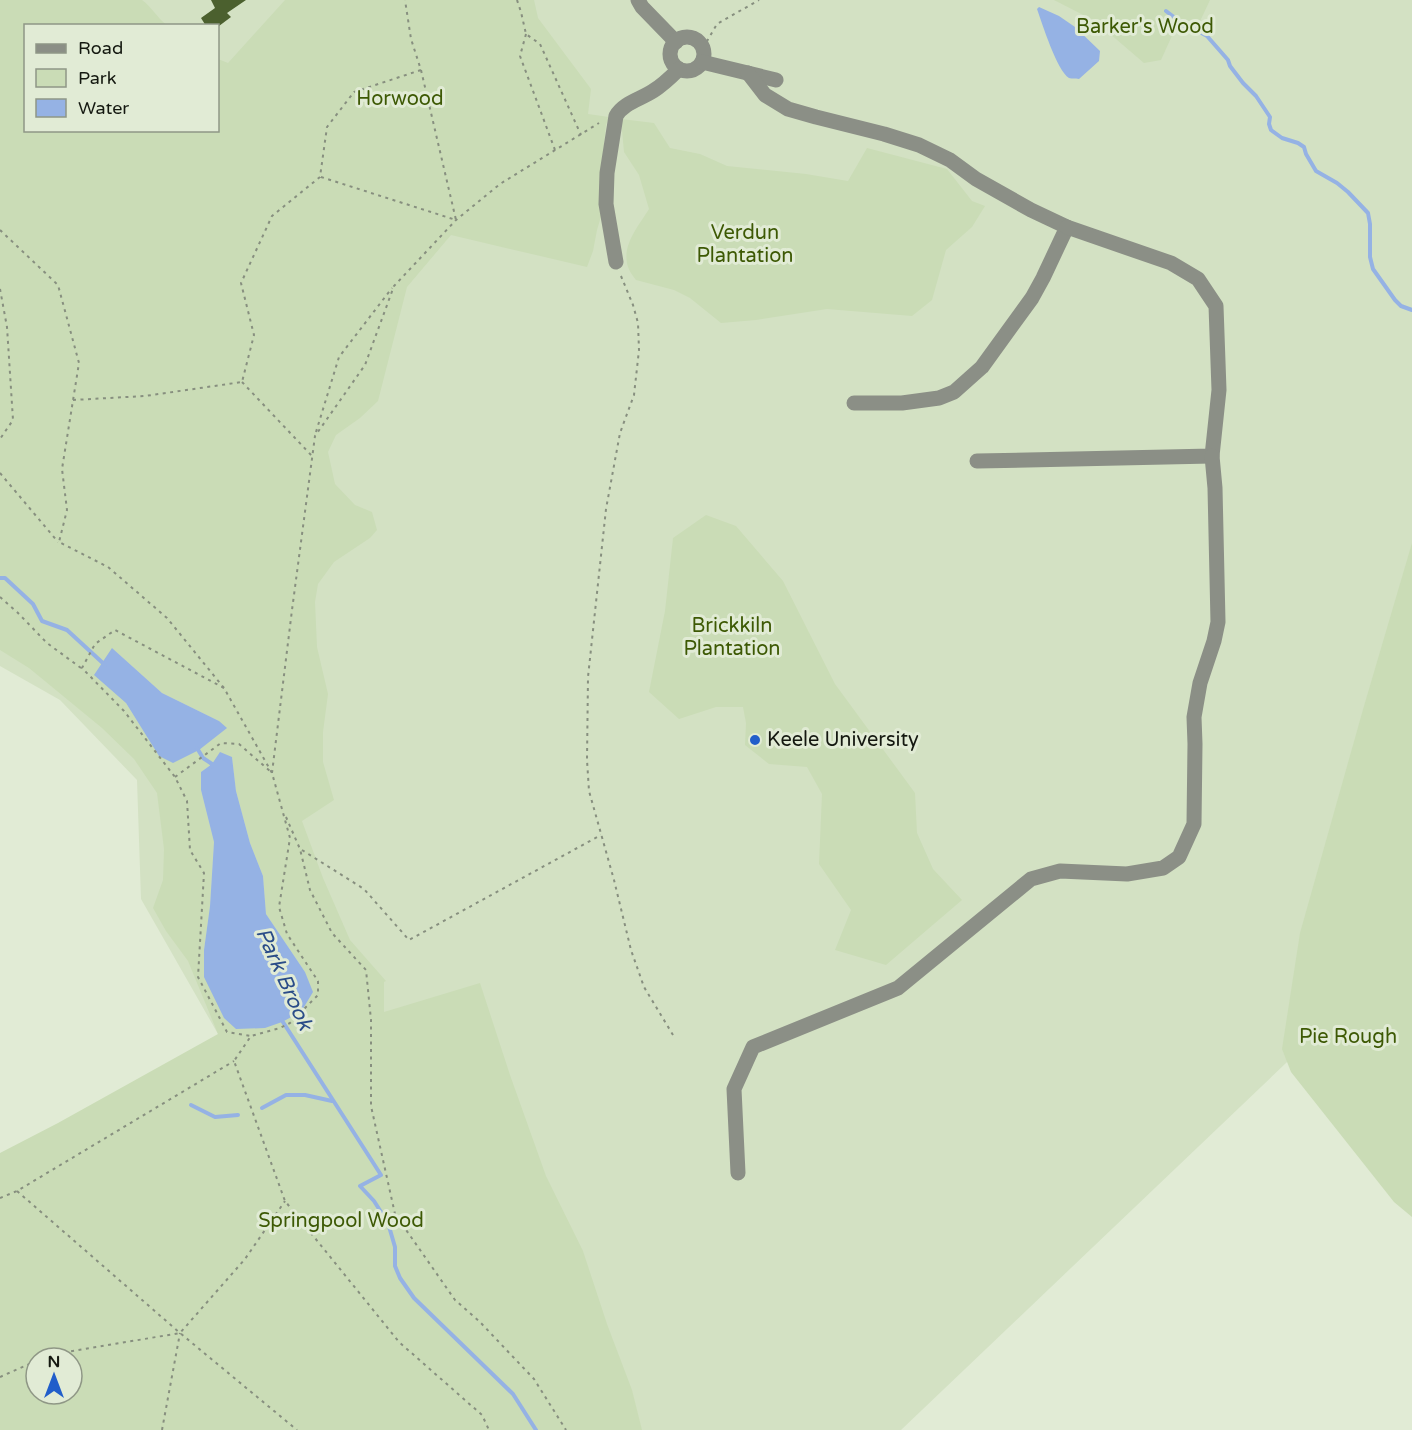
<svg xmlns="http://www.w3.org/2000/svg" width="1412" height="1430" font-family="'Varela Round',sans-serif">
<rect width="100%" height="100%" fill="#e1ebd5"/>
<!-- built -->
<path fill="#d3e1c3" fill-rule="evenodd" d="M0,0H1412V943L901,1430H590L218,1034L141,899L137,780L60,700L0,666ZM26,26H218V130H26Z"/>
<!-- green -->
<g fill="#cadcb6" fill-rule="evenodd">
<path d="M0,0H142C152,7 157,18 167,25L26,26V130H218V59L228,63L285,0H534L538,18L591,89L588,114L609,117L606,125L601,173L602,213L597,230L593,251L587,267L451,235L407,287L378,401L360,418L336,435L328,452L335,484L355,505L372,512L377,530L370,538L334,562L318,584L315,602L317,647L328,694L323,732V762L334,800L302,821L323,878L350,940L386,981L384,982V1012L480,983L510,1075L546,1176L583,1251L607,1324L632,1390L642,1430H0V1153L58,1123L218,1034L188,961L166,931L153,908L163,880L164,849L157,793L134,759L102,728L29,668L0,650ZM112,648L162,693L219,721L159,755L126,703ZM232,757L236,791L250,843L263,876L266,914L305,972L204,950L210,906L214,842L201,790V772L212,764ZM36,1358H72V1394H36Z"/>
<polygon points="1054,0 1210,0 1195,32 1175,29 1161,60 1144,63 1095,21"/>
<path d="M621,119L654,123L670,148L700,154L727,166L806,174L848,181L867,148L947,169L972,201L985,206L972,227L946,250L932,300L912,316L827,309L756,320L721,323L690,298L674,290L636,280C632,275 628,269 627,263C623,243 640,224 649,209L639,175L624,152Z"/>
<polygon points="706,515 736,526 783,581 835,684 915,793 917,833 933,869 962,900 886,965 835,950 851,910 819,864 822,794 807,767 769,764 745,745 746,723 743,707 716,707 679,719 649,692 665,611 673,538"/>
<polygon points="1412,543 1412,1217 1394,1202 1291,1072 1282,1049 1300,933 1364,706"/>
</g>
<!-- water -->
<g fill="#95b2e4">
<path d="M1039,7L1059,16L1075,27L1100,51L1099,61L1079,79C1075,78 1072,79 1069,78C1057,71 1042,23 1037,9Z"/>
<polygon points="112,648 162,693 219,721 227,728 199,750 173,763 159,756 126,703 94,675"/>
<polygon points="220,752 232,757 236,791 250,843 263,876 266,914 305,972 313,992 301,1012 282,1022 265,1028 236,1029 224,1018 204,977 204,950 210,906 214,842 201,790 201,772 212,764"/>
</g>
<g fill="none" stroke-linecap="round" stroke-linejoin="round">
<!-- stream -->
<g stroke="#95b2e4" stroke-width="4">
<polyline points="1166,11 1179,21 1181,25 1198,31 1207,36 1228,60 1230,66 1243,83 1256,96 1270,117 1269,124 1271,130 1282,138 1298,143 1304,147 1306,154 1316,171 1337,183 1348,192 1368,213 1370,224 1370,257 1373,269 1395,300 1401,306 1412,310"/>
<polyline points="0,578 5,578 33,604 42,621 67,630 105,665"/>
<polyline points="197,748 203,758 212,764 212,767"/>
<polyline points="281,1019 381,1175 360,1186 374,1201 388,1223 395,1247 395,1266 400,1278 414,1298 513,1394 536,1430"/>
<polyline points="191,1105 215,1117 238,1115"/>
<polyline points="262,1108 286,1095 305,1095 332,1101"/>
</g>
</g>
<!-- building -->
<polygon fill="#4b602e" points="211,0 246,0 227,13 231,17 219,26 206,26 201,18 215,8"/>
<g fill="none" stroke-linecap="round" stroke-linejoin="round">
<!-- path -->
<g stroke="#878f7f" stroke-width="2" stroke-dasharray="3 4.5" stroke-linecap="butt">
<polyline points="517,0 521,12 526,34 540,44 581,135"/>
<polyline points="526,34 520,56 555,150"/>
<polyline points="703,48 717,24 759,0"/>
<polyline points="421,70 456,220"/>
<polyline points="321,177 456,220"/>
<polyline points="0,230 58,285 79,363 62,469 67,510 59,542 108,567 167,618 224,688 272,773 290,838 279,907 287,934 318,981 318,995 290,1023 280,1028 251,1036"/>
<polyline points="621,276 633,305 638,323 639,350 634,395 620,433 606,509 588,677 587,760 589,791 614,880 631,950 644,987 673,1035"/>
<polyline points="0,289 7,327 13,420 0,439"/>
<polyline points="242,382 312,456"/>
<polyline points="73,400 145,396 242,382 254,335 241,283 272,216 320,177 327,127 354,92 421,70 411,39 405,0"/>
<polyline points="316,432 339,357 392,288"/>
<polyline points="0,473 58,542"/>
<polyline points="0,597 17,612 47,643 81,668"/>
<polyline points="224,688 115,630 95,644 82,668 124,711 175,777 187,801 190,850 204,873 198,977 227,1032 251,1036 234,1061 285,1201 399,1342 482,1415 489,1430"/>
<polyline points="272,773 292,610 315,436 365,365 394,286 456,220 500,184 599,123"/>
<polyline points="175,777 221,743 239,744 271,772"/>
<polyline points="286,817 300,849 310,890 332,933 366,970 371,1020 371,1106 395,1214 455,1300 479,1321 534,1379 566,1430"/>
<polyline points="302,850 364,889 409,940 601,835"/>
<polyline points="17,1191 180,1333 297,1430"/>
<polyline points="0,1198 17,1191 234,1061"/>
<polyline points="42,1358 49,1355 180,1333 245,1259 285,1201"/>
<polyline points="0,1377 36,1361"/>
<polyline points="162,1430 180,1333"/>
</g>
<!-- minor -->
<g stroke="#8b8f86" stroke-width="15">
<polyline points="638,0 642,7 676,42"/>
<circle cx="687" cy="54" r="17"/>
<polyline points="702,62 776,80"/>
<polyline points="748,73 765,95 788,109 816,117 884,134 919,145 950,160 976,179 1031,210 1067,227 1043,278 1032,298 982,367 954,392 939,398 902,403 854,403"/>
<path d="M616,262L606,204L607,173L616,116C623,103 641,99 653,91C663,85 671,77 679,69"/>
<polyline points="977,461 1212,456 1219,390 1216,306 1198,279 1171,263 1067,227"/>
<polyline points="738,1173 734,1089 753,1047 898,988 1031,879 1060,871 1127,874 1163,868 1179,857 1194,824 1195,744 1194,717 1200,683 1214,641 1218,622 1215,488 1212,456"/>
</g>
</g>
<!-- markers -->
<circle fill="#215eca" stroke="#e1ebd5" stroke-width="2" cx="755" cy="740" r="6"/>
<g text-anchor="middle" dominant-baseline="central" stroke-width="6" stroke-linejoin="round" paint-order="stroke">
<!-- park labels -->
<g font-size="20" fill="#3d5904" stroke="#e1ebd5">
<text x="1145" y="27">Barker's Wood</text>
<text x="400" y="99">Horwood</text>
<text x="745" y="233">Verdun<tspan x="745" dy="23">Plantation</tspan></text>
<text x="732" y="626">Brickkiln<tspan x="732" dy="23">Plantation</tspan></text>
<text x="1348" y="1037">Pie Rough</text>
<text x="341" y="1221">Springpool Wood</text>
</g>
<!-- poi labels -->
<g font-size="20" fill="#141810" stroke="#e1ebd5" text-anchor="start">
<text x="767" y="740">Keele University</text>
</g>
<!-- water labels -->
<g font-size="21" font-style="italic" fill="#2a4c88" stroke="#e1ebd5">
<text transform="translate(284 979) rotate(66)">Park Brook</text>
</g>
</g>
<!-- legend -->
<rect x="24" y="24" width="195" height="108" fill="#e1ebd5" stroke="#8f9786" stroke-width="1.5"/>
<rect x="36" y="44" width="30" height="9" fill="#8b8f86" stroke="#8f9786" stroke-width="1.5"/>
<text x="78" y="54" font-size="18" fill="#141810">Road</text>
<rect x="36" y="69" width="30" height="18" fill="#cadcb6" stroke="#8f9786" stroke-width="1.5"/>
<text x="78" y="84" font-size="18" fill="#141810">Park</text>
<rect x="36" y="99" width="30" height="18" fill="#95b2e4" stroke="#8f9786" stroke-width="1.5"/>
<text x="78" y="114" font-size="18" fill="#141810">Water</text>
<!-- north arrow -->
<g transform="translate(54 1376)"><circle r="28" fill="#e1ebd5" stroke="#8f9786" stroke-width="1.5"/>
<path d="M0-4.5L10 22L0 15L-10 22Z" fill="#215eca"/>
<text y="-9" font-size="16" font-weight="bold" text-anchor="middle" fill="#141810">N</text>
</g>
</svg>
